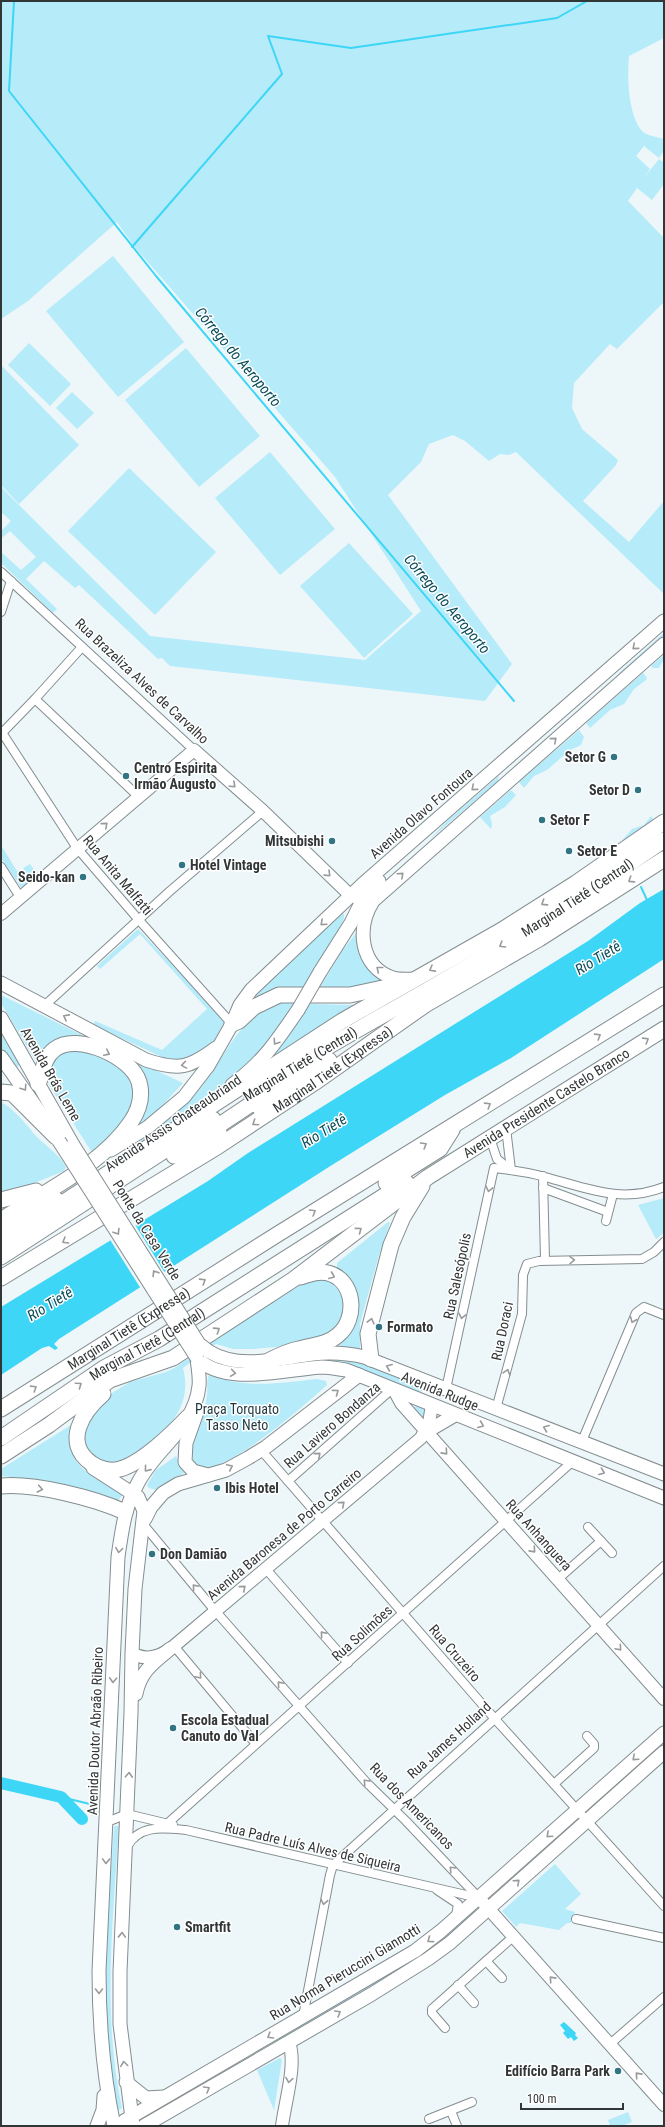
<svg xmlns="http://www.w3.org/2000/svg" width="665" height="2127" font-family="'Roboto Condensed',sans-serif">
<rect width="100%" height="100%" fill="#edf7fa"/>
<!-- green -->
<g fill="#b6ebf9">
<path d="M1,1H663L664,38L629,56C627,76 628,117 643,132C648,136 658,137 664,139V151L659,158L644,146L636,156L650,169L643,179L659,159L664,163V184L652,200L637,188L628,201L664,238V302L617,349L610,344L574,383L572,408L582,429L618,460L616,465L583,501L629,542L664,501V594L516,452L509,455L500,454L489,461L465,441L453,435L429,444L421,462L388,495L512,664L485,701L170,666L162,658L158,659L79,585L75,588L44,561L26,579L57,609L53,613L1,563V552L21,570L36,557L10,531L3,537L1,536V531L11,521L1,512V487L150,636L365,660L421,611L335,477L133,245L117,222L28,301L1,319Z"/>
<polygon points="113,256 184,342 118,397 46,311"/>
<polygon points="29,343 71,384 50,406 8,365"/>
<polygon points="186,348 260,436 199,487 125,400"/>
<polygon points="1,365 79,445 19,504 1,485"/>
<polygon points="72,392 94,413 77,429 56,408"/>
<polygon points="270,452 335,529 280,575 215,498"/>
<polygon points="129,468 216,552 155,615 68,531"/>
<polygon points="349,543 413,614 364,658 300,586"/>
<polygon points="664,633 664,635 619,674 619,673"/>
<polygon points="664,655 664,659 659,668 653,668 651,666"/>
<polygon points="643,673 647,678 646,680 634,689 624,704 610,710 590,728 586,723"/>
<polygon points="579,730 584,737 581,745 570,750 547,770 534,776 524,788 519,782"/>
<polygon points="499,776 498,781 429,840 447,821"/>
<polygon points="511,790 516,795 505,807 490,816 492,824 491,829 480,817"/>
<polygon points="651,816 654,820 617,846 632,829 644,825"/>
<polygon points="1,845 17,871 20,870 29,886 22,889 1,858"/>
<polygon points="30,864 39,877 33,883 23,868"/>
<path d="M342,914H344V918L334,941L301,990L248,1006C266,975 314,939 342,914Z"/>
<polygon points="138,929 225,1020 211,1048 204,1053 178,1061 164,1058 93,1025 95,1021 162,1050 207,1009 140,934 100,969 97,966"/>
<polygon points="357,932 361,956 383,982 373,986 319,989 342,951"/>
<polygon points="1,995 86,1037 38,1065 1,1003"/>
<path d="M285,1002L294,1003L277,1030L245,1071L136,1148L134,1145C160,1128 184,1109 203,1085C228,1053 241,1011 285,1002Z"/>
<polygon points="309,1004 358,1005 259,1070"/>
<polygon points="1,1030 22,1064 14,1068 1,1049"/>
<path d="M86,1050C103,1058 126,1065 134,1084C136,1090 135,1100 136,1106L113,1136L93,1154L49,1085C46,1074 53,1054 67,1051C73,1050 80,1051 86,1050Z"/>
<path d="M123,1055L183,1083L148,1121L125,1136L147,1092C148,1076 134,1066 123,1055Z"/>
<path d="M1,1102C16,1110 26,1125 37,1137C47,1147 59,1154 66,1167L64,1171L32,1184L1,1192Z"/>
<polygon points="664,1198 664,1233 656,1239 638,1205"/>
<polygon points="388,1222 390,1223 379,1255 360,1324 360,1349 337,1345 351,1327 337,1274 337,1263"/>
<path d="M319,1279L333,1281L344,1294L345,1313L337,1329L318,1343L253,1349H233L216,1344L183,1368C192,1402 173,1426 147,1445C140,1450 134,1457 126,1460C120,1462 113,1464 106,1466L94,1461L83,1442L87,1422L107,1396L130,1382L166,1372L176,1367L222,1334L305,1282Z"/>
<polygon points="320,1358 355,1361 374,1367 420,1386 422,1391 418,1393 342,1363 320,1360"/>
<path d="M209,1375C247,1389 278,1383 317,1379L326,1381L327,1385C306,1404 158,1537 200,1421C203,1413 206,1404 207,1395C208,1389 206,1380 209,1375Z"/>
<polygon points="416,1406 423,1407 425,1411 424,1421 413,1408"/>
<path d="M71,1425C73,1432 69,1442 71,1450C76,1471 103,1482 120,1491L122,1495L118,1501L21,1478L1,1476V1469Z"/>
<polygon points="176,1456 184,1473 156,1490 149,1488 147,1485 156,1470"/>
<path d="M114,1826H119C113,1920 102,2016 122,2108L117,2111C98,2017 108,1921 114,1826Z"/>
<polygon points="555,1864 581,1894 565,1909 575,1912 571,1923 567,1923 559,1930 520,1923 516,1927 502,1911"/>
<polygon points="474,1910 476,1911 420,1958 276,2043 275,2041 419,1956"/>
<polygon points="280,2058 282,2060 274,2110 257,2070"/>
<polygon points="628,2112 632,2122 622,2126 610,2126 608,2120"/>
</g>
<!-- water -->
<g fill="#3ed6f6">
<polygon points="664,889 664,959 511,1058 445,1095 332,1165 59,1339 54,1344 58,1348 55,1350 49,1346 42,1348 1,1375 1,1307 208,1181 248,1153 588,941 640,903"/>
<polygon points="564,2022 576,2033 575,2035 578,2038 574,2041 571,2037 568,2039 563,2033 565,2031 560,2025"/>
</g>
<!-- pier -->
<polygon fill="#edf7fa" points="134,1223 165,1273 141,1289 109,1238"/>
<g fill="none" stroke-linecap="round" stroke-linejoin="round">
<!-- stream -->
<g stroke="#3ed6f6" stroke-width="2">
<polyline points="14,1 9,91 156,276 514,701"/>
<polyline points="132,247 282,74 268,36 351,48 557,18 587,1"/>
<polyline points="641,887 647,900"/>
<polyline points="61,1797 94,1805"/>
</g>
<!-- river -->
<polyline stroke="#3ed6f6" stroke-width="12" points="1,1783 61,1797 82,1819"/>
<!-- street casing -->
<g stroke="#848d90" stroke-width="10">
<g id="street">
<polyline points="1,572 194,750"/>
<polyline points="1,612 11,581"/>
<polyline points="35,699 138,796"/>
<polyline points="1,731 77,848 138,919 232,1024"/>
<polyline points="1,734 35,699 82,647"/>
<polyline points="1,867 20,897"/>
<polyline points="44,1006 170,891 263,811"/>
<polyline points="506,1128 511,1170"/>
<polyline points="490,1138 497,1159 511,1170"/>
<polyline points="543,1176 545,1260"/>
<polyline points="543,1188 608,1212"/>
<polyline points="606,1221 613,1194"/>
<path d="M446,1389L494,1168C511,1170 528,1172 545,1177C587,1188 621,1204 664,1187"/>
<polyline points="496,1409 522,1314 523,1275 527,1264 539,1261 642,1259 654,1252 664,1242"/>
<polyline points="582,1441 636,1313 644,1307 664,1315"/>
<polyline points="261,1450 495,1719 664,1906"/>
<polyline points="288,1481 392,1389"/>
<polyline points="143,1524 211,1606 366,1782 406,1821 479,1898"/>
<polyline points="588,1527 612,1553"/>
<polyline points="266,1569 348,1663"/>
<polyline points="558,1579 601,1541"/>
<polyline points="174,1646 256,1744"/>
<polyline points="554,1784 594,1748 594,1744 587,1736"/>
<polyline points="107,1822 127,1814 173,1825"/>
<polyline points="168,1823 573,1461"/>
<path d="M127,1847C139,1824 164,1828 186,1830L479,1898"/>
<polyline points="437,1890 458,1904 456,1916"/>
<polyline points="576,1919 664,1938"/>
<polyline points="486,1961 502,1978"/>
<polyline points="458,1985 474,2003"/>
<polyline points="303,2017 330,1875 333,1865 664,1566"/>
<polyline points="445,2028 432,2013 432,2009 514,1936"/>
<polyline points="610,2044 664,1997"/>
<polyline points="451,2111 457,2126"/>
<polyline points="429,2119 472,2102"/>
</g>
</g>
<!-- secondary casing -->
<g stroke="#848d90" stroke-width="14">
<g id="secondary">
<polyline points="1,914 194,750 263,811 351,896 359,898"/>
<polyline points="394,1390 401,1403 664,1699"/>
<path d="M132,1653C146,1662 162,1656 174,1646L421,1438L429,1423L432,1405"/>
<polyline points="479,1898 664,2105"/>
<path d="M282,2126C285,2101 297,2065 289,2042"/>
</g>
</g>
<!-- primary casing -->
<g stroke="#848d90" stroke-width="15">
<g id="primary">
<polyline points="320,972 351,923 363,899 379,881"/>
<path d="M415,979C408,979 400,980 393,978C360,967 356,928 373,901L664,644"/>
<path d="M1,983L146,1060C179,1071 189,1068 216,1048"/>
<polyline points="1,1018 73,1145"/>
<polyline points="1,1057 48,1124"/>
<path d="M232,1085C264,1061 276,1042 298,1010"/>
<polyline points="111,1150 148,1127 184,1097 208,1066 232,1024 240,1005 251,990 363,884 664,621"/>
<polyline points="1,1231 57,1199"/>
<path d="M208,1351C240,1371 279,1358 313,1354C331,1352 347,1353 364,1357L664,1474"/>
<path d="M197,1358C225,1387 286,1369 322,1367C330,1367 338,1369 346,1370L664,1498"/>
<polyline points="197,1412 186,1443 185,1462 193,1471 208,1475"/>
<polyline points="426,1432 455,1415"/>
<polyline points="93,1468 138,1497 144,1511 135,1589 132,1653 131,1713 120,1972 120,2024 133,2126"/>
<polyline points="145,1519 151,1507 163,1493 178,1484 226,1470 248,1458 266,1447 359,1375"/>
<path d="M136,1694C140,1672 153,1663 170,1649"/>
<polyline points="126,2082 146,2098 164,2097"/>
<polyline points="124,2121 415,1951 441,1931 664,1733"/>
<polyline points="97,2126 103,2110 104,2096"/>
<path d="M114,2126C103,2074 99,2024 99,1971L118,1557C122,1529 125,1505 139,1481C157,1448 195,1426 199,1386C200,1378 198,1367 197,1359"/>
<polyline points="144,2126 372,1994 428,1959 450,1943 664,1752"/>
</g>
</g>
<!-- highway casing -->
<g stroke="#848d90" stroke-width="17">
<g id="highway">
<polyline points="232,1024 239,1021 254,1007 279,995 350,995 392,986"/>
<polyline points="1,1092 11,1093 15,1096 56,1137"/>
<path id="s1" d="M251,1094C311,1054 374,1021 436,985C514,940 590,891 664,840"/>
<polyline points="259,1107 329,1060"/>
<polyline points="206,1134 266,1094"/>
<polyline points="174,1156 185,1154 219,1132"/>
<polyline points="386,1183 440,1149 452,1130"/>
<polyline points="1,1200 36,1191"/>
<path d="M1,1220C44,1192 102,1165 131,1122C139,1110 143,1096 139,1082C132,1057 77,1032 55,1049C42,1059 44,1071 38,1084"/>
<polyline points="1,1243 342,1021 502,930 576,883 664,822"/>
<polyline points="1,1257 213,1119"/>
<path id="s2" d="M1,1278L217,1147L314,1083L425,1005L539,939L664,859"/>
<polyline points="371,1359 368,1334 391,1245 403,1217 422,1186"/>
<path d="M270,1360C280,1355 288,1351 299,1349C313,1345 327,1345 338,1335C358,1319 355,1280 328,1273C318,1271 310,1274 301,1277"/>
<path d="M103,1394C82,1412 63,1443 91,1463C99,1469 111,1472 120,1469C142,1463 173,1433 188,1417"/>
<path id="s3" d="M1,1409L278,1234L664,995"/>
<path id="s4" d="M1,1438L104,1368L159,1339L406,1182"/>
<path id="s5" d="M1,1456L49,1425L110,1380L173,1358L294,1279L428,1177L664,1029"/>
<path d="M1,1486C35,1483 94,1498 125,1512"/>
</g>
</g>
<!-- street -->
<use href="#street" stroke="#fff" stroke-width="8"/>
<!-- secondary -->
<use href="#secondary" stroke="#fff" stroke-width="12"/>
<!-- primary -->
<use href="#primary" stroke="#fff" stroke-width="13"/>
<!-- highway -->
<use href="#highway" stroke="#fff" stroke-width="15"/>
<!-- primary-bridge casing -->
<g stroke="#848d90" stroke-width="15" stroke-linecap="butt">
<g id="primary-bridge">
<polyline points="298,1010 320,972"/>
<polyline points="59,1141 197,1358"/>
<polyline points="73,1145 199,1344 208,1351"/>
</g>
</g>
<!-- primary-bridge -->
<use href="#primary-bridge" stroke="#fff" stroke-width="13"/>
</g>
<!-- one-way arrows -->
<defs><path id="oneway-chevron" d="M-2-3.5L2.5 0L-2 3.5" fill="none" stroke-width="1.6" stroke-linecap="round" stroke-linejoin="round"/></defs>
<g stroke="#989a9b">
<use href="#oneway-chevron" transform="translate(635 647) rotate(139)"/>
<use href="#oneway-chevron" transform="translate(554 740) rotate(-41)"/>
<use href="#oneway-chevron" transform="translate(233 785) rotate(42)"/>
<use href="#oneway-chevron" transform="translate(474 788) rotate(139)"/>
<use href="#oneway-chevron" transform="translate(105 825) rotate(-41)"/>
<use href="#oneway-chevron" transform="translate(328 874) rotate(44)"/>
<use href="#oneway-chevron" transform="translate(401 875) rotate(-42)"/>
<use href="#oneway-chevron" transform="translate(631 880) rotate(147)"/>
<use href="#oneway-chevron" transform="translate(544 903) rotate(147)"/>
<use href="#oneway-chevron" transform="translate(323 923) rotate(138)"/>
<use href="#oneway-chevron" transform="translate(502 945) rotate(149)"/>
<use href="#oneway-chevron" transform="translate(379 969) rotate(-141)"/>
<use href="#oneway-chevron" transform="translate(432 969) rotate(151)"/>
<use href="#oneway-chevron" transform="translate(66 1017) rotate(-152)"/>
<use href="#oneway-chevron" transform="translate(598 1036) rotate(-32)"/>
<use href="#oneway-chevron" transform="translate(646 1040) rotate(-32)"/>
<use href="#oneway-chevron" transform="translate(276 1042) rotate(124)"/>
<use href="#oneway-chevron" transform="translate(107 1053) rotate(26)"/>
<use href="#oneway-chevron" transform="translate(184 1065) rotate(171)"/>
<use href="#oneway-chevron" transform="translate(24 1088) rotate(56)"/>
<use href="#oneway-chevron" transform="translate(488 1105) rotate(-32)"/>
<use href="#oneway-chevron" transform="translate(255 1123) rotate(146)"/>
<use href="#oneway-chevron" transform="translate(424 1145) rotate(-31)"/>
<use href="#oneway-chevron" transform="translate(489 1189) rotate(103)"/>
<use href="#oneway-chevron" transform="translate(313 1212) rotate(-31)"/>
<use href="#oneway-chevron" transform="translate(359 1230) rotate(-37)"/>
<use href="#oneway-chevron" transform="translate(117 1232) rotate(58)"/>
<use href="#oneway-chevron" transform="translate(65 1241) rotate(150)"/>
<use href="#oneway-chevron" transform="translate(572 1260) rotate(-1)"/>
<use href="#oneway-chevron" transform="translate(155 1273) rotate(-122)"/>
<use href="#oneway-chevron" transform="translate(332 1276) rotate(23)"/>
<use href="#oneway-chevron" transform="translate(203 1281) rotate(-32)"/>
<use href="#oneway-chevron" transform="translate(462 1316) rotate(102)"/>
<use href="#oneway-chevron" transform="translate(633 1320) rotate(113)"/>
<use href="#oneway-chevron" transform="translate(371 1321) rotate(-76)"/>
<use href="#oneway-chevron" transform="translate(217 1330) rotate(-33)"/>
<use href="#oneway-chevron" transform="translate(389 1367) rotate(-158)"/>
<use href="#oneway-chevron" transform="translate(507 1372) rotate(-74)"/>
<use href="#oneway-chevron" transform="translate(233 1373) rotate(8)"/>
<use href="#oneway-chevron" transform="translate(79 1385) rotate(-35)"/>
<use href="#oneway-chevron" transform="translate(34 1388) rotate(-32)"/>
<use href="#oneway-chevron" transform="translate(336 1392) rotate(-36)"/>
<use href="#oneway-chevron" transform="translate(481 1425) rotate(22)"/>
<use href="#oneway-chevron" transform="translate(546 1428) rotate(-159)"/>
<use href="#oneway-chevron" transform="translate(445 1452) rotate(48)"/>
<use href="#oneway-chevron" transform="translate(318 1455) rotate(-41)"/>
<use href="#oneway-chevron" transform="translate(230 1467) rotate(-25)"/>
<use href="#oneway-chevron" transform="translate(147 1469) rotate(129)"/>
<use href="#oneway-chevron" transform="translate(602 1472) rotate(21)"/>
<use href="#oneway-chevron" transform="translate(40 1489) rotate(11)"/>
<use href="#oneway-chevron" transform="translate(342 1504) rotate(-40)"/>
<use href="#oneway-chevron" transform="translate(119 1550) rotate(98)"/>
<use href="#oneway-chevron" transform="translate(533 1550) rotate(48)"/>
<use href="#oneway-chevron" transform="translate(195 1587) rotate(-131)"/>
<use href="#oneway-chevron" transform="translate(243 1588) rotate(-40)"/>
<use href="#oneway-chevron" transform="translate(323 1634) rotate(-131)"/>
<use href="#oneway-chevron" transform="translate(619 1648) rotate(49)"/>
<use href="#oneway-chevron" transform="translate(199 1676) rotate(50)"/>
<use href="#oneway-chevron" transform="translate(113 1680) rotate(93)"/>
<use href="#oneway-chevron" transform="translate(280 1684) rotate(-131)"/>
<use href="#oneway-chevron" transform="translate(635 1758) rotate(138)"/>
<use href="#oneway-chevron" transform="translate(129 1775) rotate(-87)"/>
<use href="#oneway-chevron" transform="translate(366 1782) rotate(-133)"/>
<use href="#oneway-chevron" transform="translate(549 1835) rotate(138)"/>
<use href="#oneway-chevron" transform="translate(106 1861) rotate(92)"/>
<use href="#oneway-chevron" transform="translate(452 1869) rotate(-134)"/>
<use href="#oneway-chevron" transform="translate(517 1882) rotate(-42)"/>
<use href="#oneway-chevron" transform="translate(324 1902) rotate(101)"/>
<use href="#oneway-chevron" transform="translate(122 1935) rotate(-88)"/>
<use href="#oneway-chevron" transform="translate(430 1940) rotate(143)"/>
<use href="#oneway-chevron" transform="translate(552 1979) rotate(-132)"/>
<use href="#oneway-chevron" transform="translate(99 1991) rotate(90)"/>
<use href="#oneway-chevron" transform="translate(338 2013) rotate(-30)"/>
<use href="#oneway-chevron" transform="translate(270 2036) rotate(150)"/>
<use href="#oneway-chevron" transform="translate(124 2064) rotate(-97)"/>
<use href="#oneway-chevron" transform="translate(638 2075) rotate(-132)"/>
<use href="#oneway-chevron" transform="translate(289 2080) rotate(99)"/>
<use href="#oneway-chevron" transform="translate(207 2089) rotate(-30)"/>
</g>
<!-- markers -->
<g fill="#317585" stroke="#fff" stroke-width="1.5">
<circle cx="614" cy="757" r="4"/>
<circle cx="126" cy="776" r="4"/>
<circle cx="638" cy="790" r="4"/>
<circle cx="542" cy="820" r="4"/>
<circle cx="332" cy="841" r="4"/>
<circle cx="569" cy="851" r="4"/>
<circle cx="182" cy="865" r="4"/>
<circle cx="83" cy="877" r="4"/>
<circle cx="379" cy="1327" r="4"/>
<circle cx="217" cy="1488" r="4"/>
<circle cx="152" cy="1554" r="4"/>
<circle cx="173" cy="1728" r="4"/>
<circle cx="177" cy="1927" r="4"/>
<circle cx="618" cy="2071" r="4"/>
</g>
<g text-anchor="middle" dominant-baseline="central" stroke-width="3" stroke-linejoin="round" paint-order="stroke">
<!-- street labels -->
<g font-size="14" fill="#323637" stroke="#fff">
<text transform="translate(142 681) rotate(43)">Rua Brazeliza Alves de Carvalho</text>
<text transform="translate(421 813) rotate(-41)">Avenida Olavo Fontoura</text>
<text transform="translate(118 875) rotate(50)">Rua Anita Malfatti</text>
<text stroke="none"><textPath href="#s1" startOffset="381">Marginal Tietê (Central)</textPath></text>
<text transform="translate(300 1064) rotate(-31)">Marginal Tietê (Central)</text>
<text stroke="none"><textPath href="#s2" startOffset="392">Marginal Tietê (Expressa)</textPath></text>
<text transform="translate(51 1074) rotate(60)">Avenida Brás Leme</text>
<text stroke="none"><textPath href="#s5" startOffset="652">Avenida Presidente Castelo Branco</textPath></text>
<text transform="translate(173 1123) rotate(-34)">Avenida Assis Chateaubriand</text>
<text transform="translate(147 1230) rotate(58)">Ponte da Casa Verde</text>
<text transform="translate(457 1276) rotate(-78)">Rua Salesópolis</text>
<text stroke="none"><textPath href="#s3" startOffset="151">Marginal Tietê (Expressa)</textPath></text>
<text transform="translate(502 1331) rotate(-78)">Rua Doraci</text>
<text stroke="none"><textPath href="#s4" startOffset="174">Marginal Tietê (Central)</textPath></text>
<text transform="translate(440 1391) rotate(22)">Avenida Rudge</text>
<text transform="translate(332 1425) rotate(-41)">Rua Laviero Bondanza</text>
<text transform="translate(284 1534) rotate(-40)">Avenida Baronesa de Porto Carreiro</text>
<text transform="translate(539 1535) rotate(48)">Rua Anhanguera</text>
<text transform="translate(362 1633) rotate(-42)">Rua Solimões</text>
<text transform="translate(455 1653) rotate(49)">Rua Cruzeiro</text>
<text transform="translate(95 1731) rotate(-88)">Avenida Doutor Abraão Ribeiro</text>
<text transform="translate(449 1740) rotate(-42)">Rua James Holland</text>
<text transform="translate(412 1806) rotate(46)">Rua dos Americanos</text>
<text transform="translate(313 1847) rotate(13)">Rua Padre Luís Alves de Siqueira</text>
<text transform="translate(345 1972) rotate(-31)">Rua Norma Pieruccini Giannotti</text>
</g>
<!-- poi labels -->
<g font-size="14" font-weight="bold" fill="#323637" stroke="#fff" text-anchor="start">
<text x="606" y="757" text-anchor="end">Setor G</text>
<text x="134" y="768">Centro Espirita<tspan x="134" dy="16">Irmão Augusto</tspan></text>
<text x="630" y="790" text-anchor="end">Setor D</text>
<text x="550" y="820">Setor F</text>
<text x="324" y="841" text-anchor="end">Mitsubishi</text>
<text x="577" y="851">Setor E</text>
<text x="190" y="865">Hotel Vintage</text>
<text x="75" y="877" text-anchor="end">Seido-kan</text>
<text x="387" y="1327">Formato</text>
<text x="225" y="1488">Ibis Hotel</text>
<text x="160" y="1554">Don Damião</text>
<text x="181" y="1720">Escola Estadual<tspan x="181" dy="16">Canuto do Val</tspan></text>
<text x="185" y="1927">Smartfit</text>
<text x="610" y="2071" text-anchor="end">Edifício Barra Park</text>
</g>
<!-- park labels -->
<g font-size="14" fill="#1f373d" stroke="#fff">
<text x="237" y="1409">Praça Torquato<tspan x="237" dy="16">Tasso Neto</tspan></text>
</g>
<!-- water labels -->
<g font-size="15" font-style="italic" fill="#094b58" stroke="#fff">
<text transform="translate(238 357) rotate(50)">Córrego do Aeroporto</text>
<text transform="translate(447 604) rotate(50)">Córrego do Aeroporto</text>
<text transform="translate(598 958) rotate(-32)">Rio Tietê</text>
<text transform="translate(324 1131) rotate(-32)">Rio Tietê</text>
<text transform="translate(50 1304) rotate(-32)">Rio Tietê</text>
</g>
</g>
<!-- border -->
<rect width="665" height="2127" fill="none" stroke="#323637" stroke-width="4"/>
<!-- scale -->
<path d="M521 2103v6h102v-6" fill="none" stroke="#323637" stroke-width="2"/>
<text x="527" y="2103" font-size="12" fill="#323637" stroke="#ffffff" stroke-width="3" paint-order="stroke">100 m</text>
</svg>
